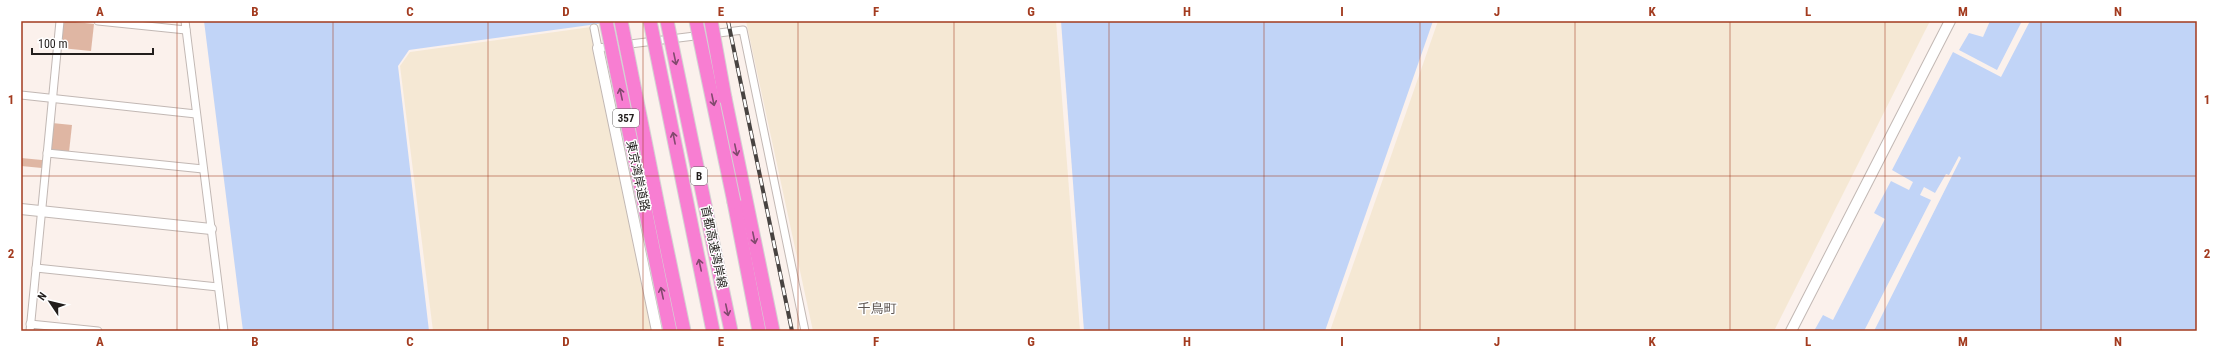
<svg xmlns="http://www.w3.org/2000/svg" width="2218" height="352" font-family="'Roboto Condensed','Noto Sans JP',sans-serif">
<rect width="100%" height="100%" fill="#fbf1ec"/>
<!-- industrial -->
<g fill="#f5e8d4">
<polygon points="746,21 1056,21 1080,331 813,331"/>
<polygon points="1438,21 1930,21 1774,331 1330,331"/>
<polygon points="591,27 652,331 433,331 400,66 410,52"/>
</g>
<!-- green -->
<g fill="#dfb6a3">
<polygon points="66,21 94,24 91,51 61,48 63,24"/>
<polygon points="52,123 72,125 69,152 52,150 50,147"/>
<polygon points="21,158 42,160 42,168 21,166"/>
</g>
<!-- water -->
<g fill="#c1d4f7">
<polygon points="204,21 619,21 409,50 398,66 429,331 243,331"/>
<polygon points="1061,21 1433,21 1325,331 1084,331"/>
<polygon points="1990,21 2022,21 1997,70 1959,50 1969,33 1983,37"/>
<polygon points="2030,21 2197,21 2197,331 1814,331 1823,315 1833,320 1885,219 1874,213 1891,181 1909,190 1913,182 1892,170 1953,52 2001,77"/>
</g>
<!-- pier -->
<polygon fill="#fbf1ec" points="1959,156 1961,158 1874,331 1864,331 1931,200 1920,195 1924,187 1935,193 1946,174 1949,175"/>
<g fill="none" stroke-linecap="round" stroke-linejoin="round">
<!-- street casing -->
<g stroke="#c2b8b4" stroke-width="9">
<g id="street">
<polyline points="98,21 186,30"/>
<polyline points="185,21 224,331"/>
<polyline points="594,28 598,48 743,30 805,331"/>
<polyline points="21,95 196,114"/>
<polyline points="47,153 203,169"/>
<polyline points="36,268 218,287"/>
<polyline points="30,324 98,331"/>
<polyline points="30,331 60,21"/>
</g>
</g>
<!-- secondary casing -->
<g stroke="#c2b8b4" stroke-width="12">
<g id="secondary">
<polyline points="598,48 657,331"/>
<polyline points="21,209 211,229"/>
<polyline points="1791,331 1950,21"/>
</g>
</g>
<!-- highway casing -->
<g stroke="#d3d2d2" stroke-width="15">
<g id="highway">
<polyline points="725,98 773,331"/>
<polyline points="734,202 759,331"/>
<polyline points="659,211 684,331"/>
<polyline points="646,214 670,331"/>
</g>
</g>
<!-- street -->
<use href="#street" stroke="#fff" stroke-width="7"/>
<!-- secondary -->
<use href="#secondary" stroke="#fff" stroke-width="10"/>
<!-- highway -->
<use href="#highway" stroke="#f87ed2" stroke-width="13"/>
<!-- rail casing -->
<g stroke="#484341" stroke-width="4">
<polyline id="rail" points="728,21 792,331"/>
</g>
<!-- rail -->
<use href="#rail" stroke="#fff" stroke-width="2.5" stroke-dasharray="8" stroke-linecap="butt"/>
<!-- highway-bridge casing -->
<g stroke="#d3d2d2" stroke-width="15" stroke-linecap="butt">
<g id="highway-bridge">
<polyline points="606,21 646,214"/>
<polyline points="621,21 659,211"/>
<polyline points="650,21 713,331"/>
<polyline points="667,21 731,331"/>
<polyline points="696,21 734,202"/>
<polyline points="711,21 725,98"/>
</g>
</g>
<!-- highway-bridge -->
<use href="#highway-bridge" stroke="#f87ed2" stroke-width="13"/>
</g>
<!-- one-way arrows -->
<defs><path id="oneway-shaft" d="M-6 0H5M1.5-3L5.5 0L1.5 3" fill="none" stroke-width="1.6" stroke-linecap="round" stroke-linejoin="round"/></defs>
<g stroke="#82496e">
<use href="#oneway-shaft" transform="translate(675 59) rotate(78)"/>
<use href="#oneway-shaft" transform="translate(621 94) rotate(-102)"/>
<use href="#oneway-shaft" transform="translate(713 100) rotate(78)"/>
<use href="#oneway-shaft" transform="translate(674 138) rotate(-101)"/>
<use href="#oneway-shaft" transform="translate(736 150) rotate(78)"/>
<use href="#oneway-shaft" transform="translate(754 238) rotate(78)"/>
<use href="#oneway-shaft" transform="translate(700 265) rotate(-102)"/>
<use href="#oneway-shaft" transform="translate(662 293) rotate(-102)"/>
<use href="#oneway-shaft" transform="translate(727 310) rotate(78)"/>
</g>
<!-- grid -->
<path fill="none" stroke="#a33b1f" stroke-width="1" stroke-opacity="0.55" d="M177,21V331M333,21V331M488,21V331M643,21V331M798,21V331M954,21V331M1109,21V331M1264,21V331M1420,21V331M1575,21V331M1730,21V331M1885,21V331M2041,21V331M21,176H2197"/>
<g text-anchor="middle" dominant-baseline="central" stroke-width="3" stroke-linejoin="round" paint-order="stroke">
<!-- shield labels -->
<g fill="#fff" stroke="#646260" stroke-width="1">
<rect x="613" y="109" width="26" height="18" rx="3"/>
<rect x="691" y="167" width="16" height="18" rx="3"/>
</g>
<g font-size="11" font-weight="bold" fill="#221e1c">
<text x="626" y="118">357</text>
<text x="699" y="176">B</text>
</g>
<!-- street labels -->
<g font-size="12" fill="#221e1c" stroke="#fff">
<text transform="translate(638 176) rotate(78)">東京湾岸道路</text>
<text transform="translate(714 247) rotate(78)">首都高速湾岸線</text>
</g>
<!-- neighbourhood labels -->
<g font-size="13" fill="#5d5551" stroke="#fff">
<text x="877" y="308">千鳥町</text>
</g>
</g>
<!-- border -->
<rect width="2218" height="352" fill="none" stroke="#ffffff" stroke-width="44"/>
<!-- north arrow -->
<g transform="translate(50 302) rotate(305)" stroke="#ffffff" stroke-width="3" paint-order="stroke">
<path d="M0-3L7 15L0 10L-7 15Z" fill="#221e1c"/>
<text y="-6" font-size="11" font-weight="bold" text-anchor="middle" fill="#221e1c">N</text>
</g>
<!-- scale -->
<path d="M32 48v6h121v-6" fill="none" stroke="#221e1c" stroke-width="2"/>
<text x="38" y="48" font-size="12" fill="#221e1c" stroke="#ffffff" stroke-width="3" paint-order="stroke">100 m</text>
<rect x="22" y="22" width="2174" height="308" fill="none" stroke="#a33b1f" stroke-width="1.5"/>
<g font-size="13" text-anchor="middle" font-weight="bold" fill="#a33b1f">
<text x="100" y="16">A</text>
<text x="255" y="16">B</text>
<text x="410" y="16">C</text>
<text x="566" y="16">D</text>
<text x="721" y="16">E</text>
<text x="876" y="16">F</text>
<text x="1031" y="16">G</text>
<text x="1187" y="16">H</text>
<text x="1342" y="16">I</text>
<text x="1497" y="16">J</text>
<text x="1652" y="16">K</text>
<text x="1808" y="16">L</text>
<text x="1963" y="16">M</text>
<text x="2118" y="16">N</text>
<text x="11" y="104">1</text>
<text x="2207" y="104">1</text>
<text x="11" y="258">2</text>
<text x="2207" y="258">2</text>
<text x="100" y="346">A</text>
<text x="255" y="346">B</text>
<text x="410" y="346">C</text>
<text x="566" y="346">D</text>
<text x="721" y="346">E</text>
<text x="876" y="346">F</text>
<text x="1031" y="346">G</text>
<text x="1187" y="346">H</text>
<text x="1342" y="346">I</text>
<text x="1497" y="346">J</text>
<text x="1652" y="346">K</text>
<text x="1808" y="346">L</text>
<text x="1963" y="346">M</text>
<text x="2118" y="346">N</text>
</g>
</svg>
